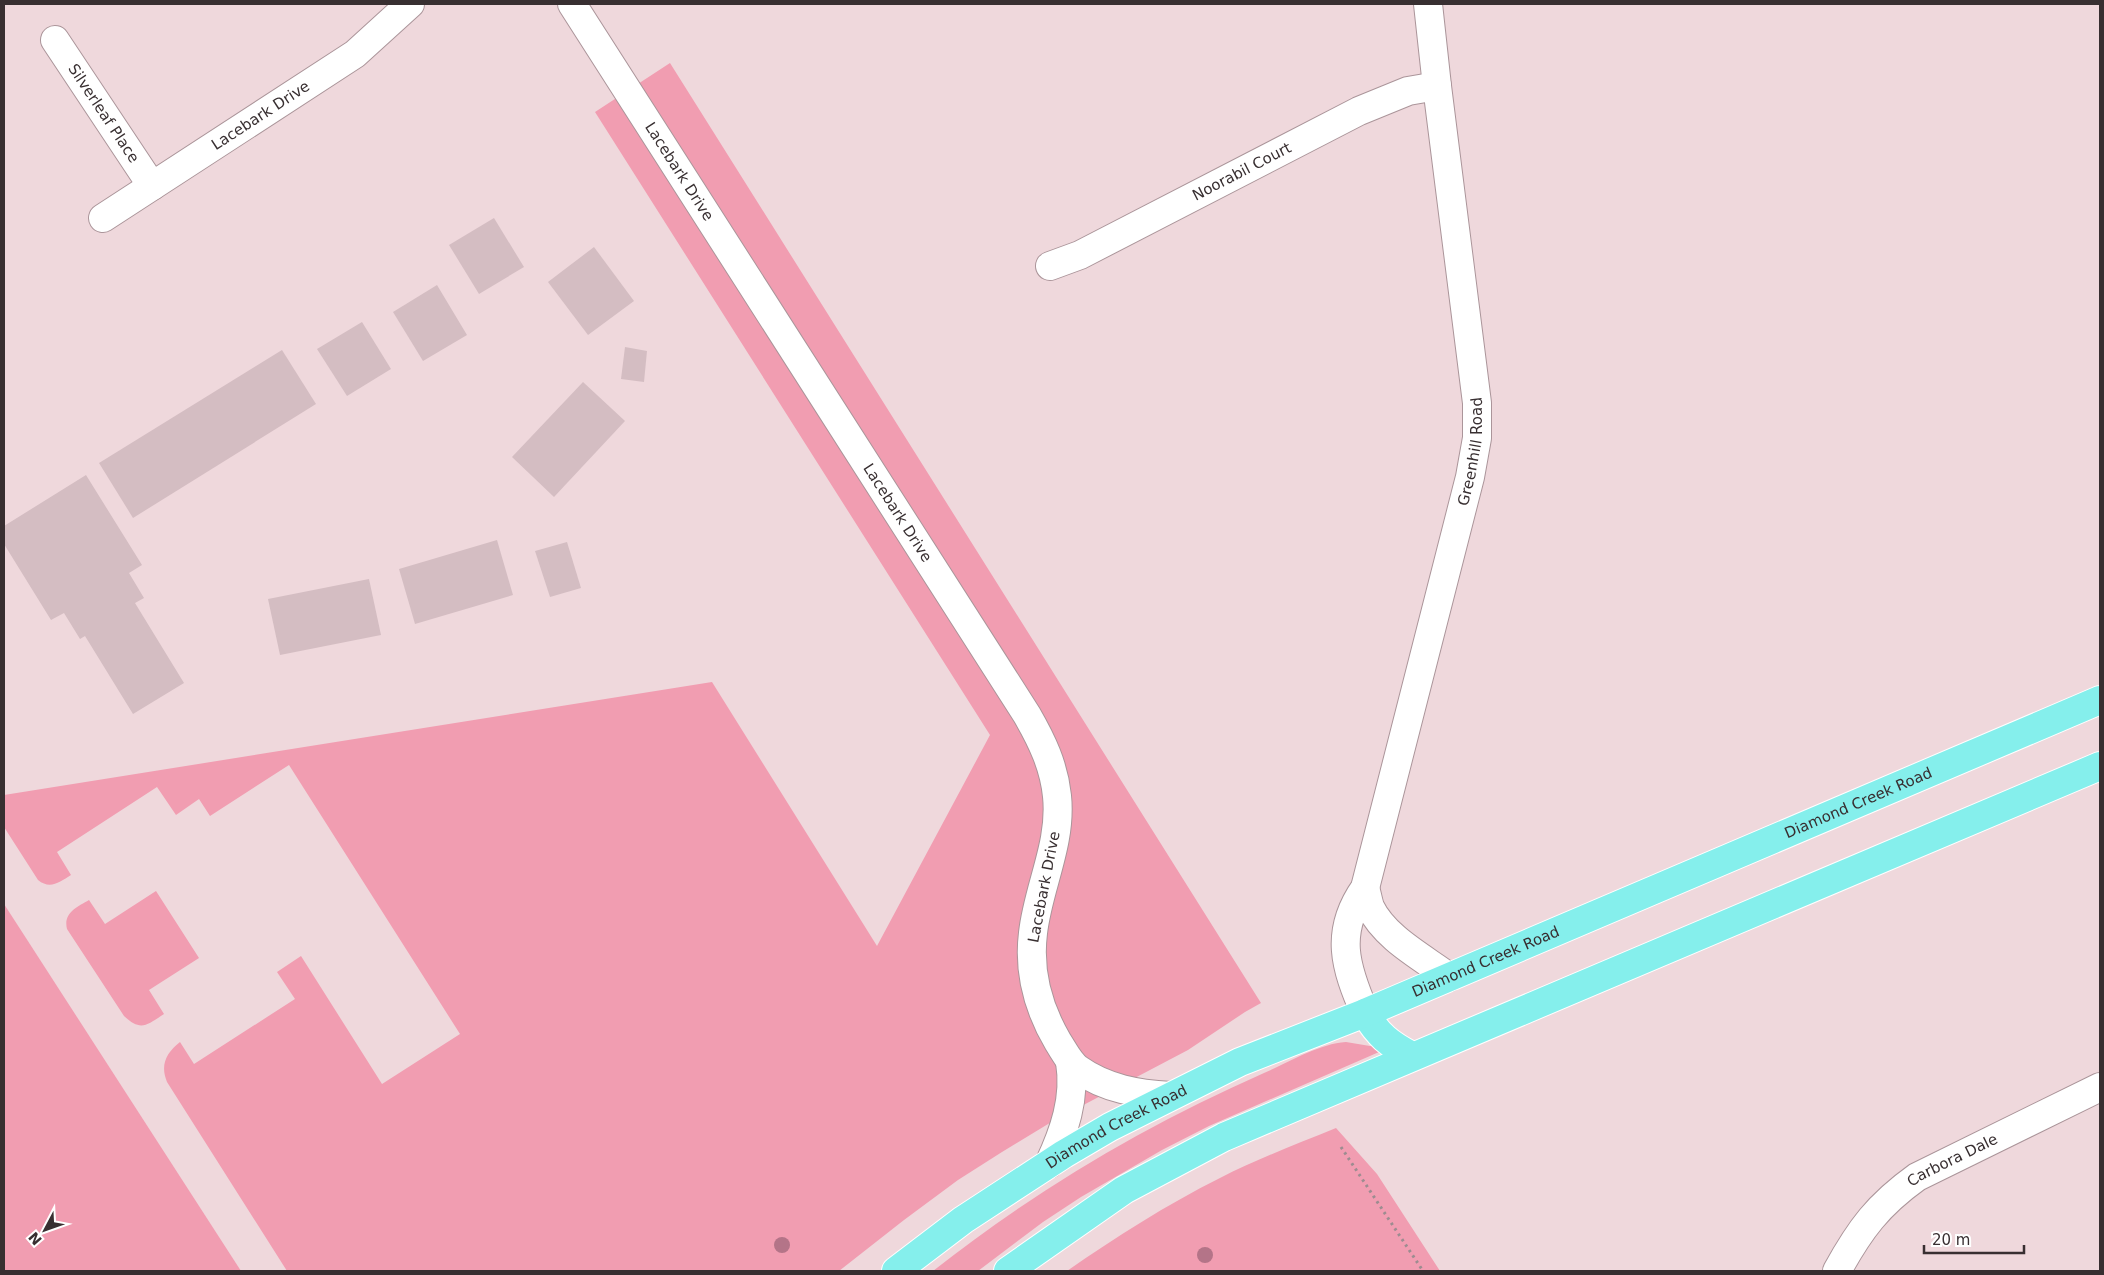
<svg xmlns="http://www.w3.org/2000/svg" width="2104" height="1275" font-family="'DejaVu Sans',sans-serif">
<rect width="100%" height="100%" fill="#efd8dc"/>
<!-- green -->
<g fill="#f19db1">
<path d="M670,63L1261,1003L1245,1012L1188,1050L1053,1121L1002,1152L958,1180L904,1220L839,1271H287L167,1082C160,1065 166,1053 180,1042L194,1064L295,999L277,972L301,956L382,1084L460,1034L289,765L210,816L199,799L176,815L157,787L57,852L71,875C60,882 50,890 38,880L4,827V795L712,682L877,946L990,735L595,112Z"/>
<path d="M156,891L199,958L149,990L164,1014C147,1025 141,1032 124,1016L67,929C63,913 77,907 89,900L105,924Z"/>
<polygon points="4,904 241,1271 4,1271"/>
<path d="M1346,1042L1370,1046L1382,1044L1386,1049L1209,1126L1162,1150L1081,1197L1043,1222L978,1271H933C1034,1191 1146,1125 1264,1073C1290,1062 1318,1044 1346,1042Z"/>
<path d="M1336,1128L1377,1174L1440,1271H1067C1116,1237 1166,1205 1220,1178C1257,1159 1297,1144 1336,1128Z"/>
</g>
<!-- building -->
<g fill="#d4bdc2">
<polygon points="494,218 524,267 479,294 449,245"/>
<polygon points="594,247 634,301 588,335 548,282"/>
<polygon points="437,285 467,335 423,361 393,312"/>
<polygon points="362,322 391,369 347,396 317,349"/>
<polygon points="625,347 647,351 644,382 621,379"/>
<polygon points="282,350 316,404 133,518 99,463"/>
<polygon points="583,382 625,421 554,497 512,457"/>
<polygon points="86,475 142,565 129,573 144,598 135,603 184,683 133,714 85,636 80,639 64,613 51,620 4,544 4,526"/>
<polygon points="497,540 513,595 415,624 399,569"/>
<polygon points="567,542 581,588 550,597 535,551"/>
<polygon points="369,579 381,635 280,655 268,599"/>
</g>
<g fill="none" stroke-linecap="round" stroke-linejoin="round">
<!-- minor casing -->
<g stroke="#ab959a" stroke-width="30">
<g id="minor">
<path id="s1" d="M572,4L1027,715C1042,741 1054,766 1057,796C1062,844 1038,887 1033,933C1028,973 1038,1008 1058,1042C1064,1051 1069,1062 1078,1069C1106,1089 1138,1094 1171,1096"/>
<path id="s2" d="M55,40L152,186"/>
<path id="s3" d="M103,218L355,54L410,4"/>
<path id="s4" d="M1050,266L1080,255L1359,111L1408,91L1437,86"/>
<path d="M1365,888C1367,894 1368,901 1370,907C1385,938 1422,957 1449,977"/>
<path id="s5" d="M1365,1013C1345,967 1334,932 1365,888L1470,477L1477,438V403L1437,86L1428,4"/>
<path d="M1049,1164C1064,1132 1076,1098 1070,1062"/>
<path id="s6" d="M1837,1271C1860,1229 1878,1205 1917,1177L2100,1087"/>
</g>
</g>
<!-- major casing -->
<g stroke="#fff" stroke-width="30">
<g id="major">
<path d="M1365,1013C1378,1035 1389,1044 1412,1056"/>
<path id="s7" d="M896,1271L963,1220L1064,1154L1110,1127L1240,1062L1365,1013L2100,700"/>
<polyline points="1008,1271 1124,1190 1224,1137 2100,766"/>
</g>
</g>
<!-- path -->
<polyline stroke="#9d8c90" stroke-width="3" stroke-dasharray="2.5 4" stroke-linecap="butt" points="1341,1147 1423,1271"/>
<!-- minor -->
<use href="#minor" stroke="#fff" stroke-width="28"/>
<!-- major -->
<use href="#major" stroke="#85efec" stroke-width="28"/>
</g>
<!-- trees -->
<g fill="#b47488">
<circle cx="782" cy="1245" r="8"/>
<circle cx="1205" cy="1255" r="8"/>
</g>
<g text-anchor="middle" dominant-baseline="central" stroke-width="5" stroke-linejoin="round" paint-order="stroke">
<!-- street labels -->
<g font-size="15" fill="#382f31" stroke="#fff">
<text stroke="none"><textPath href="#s2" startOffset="88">Silverleaf Place</textPath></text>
<text stroke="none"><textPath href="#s3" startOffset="188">Lacebark Drive</textPath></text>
<text stroke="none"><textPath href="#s4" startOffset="214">Noorabil Court</textPath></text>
<text stroke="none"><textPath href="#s1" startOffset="199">Lacebark Drive</textPath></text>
<text stroke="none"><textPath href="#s5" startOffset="582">Greenhill Road</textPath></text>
<text stroke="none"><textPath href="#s1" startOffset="604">Lacebark Drive</textPath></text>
<text stroke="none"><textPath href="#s7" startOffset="1074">Diamond Creek Road</textPath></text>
<text transform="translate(1044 887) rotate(-79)">Lacebark Drive</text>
<text stroke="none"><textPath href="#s7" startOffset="669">Diamond Creek Road</textPath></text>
<text stroke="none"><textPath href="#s7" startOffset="264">Diamond Creek Road</textPath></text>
<text stroke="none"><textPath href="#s6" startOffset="164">Carbora Dale</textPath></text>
</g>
</g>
<!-- border -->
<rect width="2104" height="1275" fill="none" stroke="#382f31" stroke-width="10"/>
<!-- north arrow -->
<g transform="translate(45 1230) rotate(229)" stroke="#ffffff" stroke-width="4" paint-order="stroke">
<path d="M0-4L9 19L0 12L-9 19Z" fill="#382f31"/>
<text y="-8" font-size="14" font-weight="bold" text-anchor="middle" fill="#382f31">N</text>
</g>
<!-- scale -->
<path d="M1924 1245v8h100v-8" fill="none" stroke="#382f31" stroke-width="2.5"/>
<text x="1932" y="1245" font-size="15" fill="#382f31" stroke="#ffffff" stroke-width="4" paint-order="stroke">20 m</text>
</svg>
